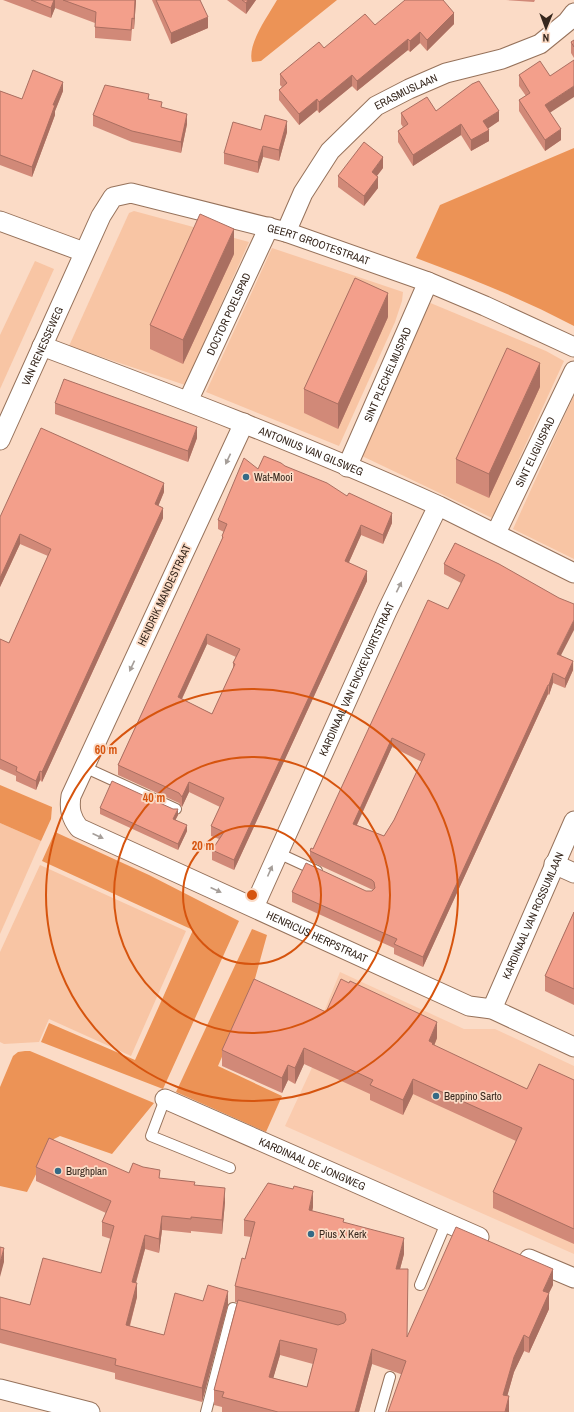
<svg xmlns="http://www.w3.org/2000/svg" width="574" height="1412" font-family="'Archivo Narrow',sans-serif">
<rect width="100%" height="100%" fill="#fbdbc6"/>
<!-- built -->
<polygon fill="#facbae" points="340,972 464,1029 495,1029 574,1066 574,1254 285,1126 316,1059 307,1054"/>
<!-- green -->
<g fill="#f8c5a4">
<polygon points="134,211 249,242 185,385 69,346 129,213"/>
<polygon points="272,248 403,292 402,301 395,322 339,446 206,392"/>
<polygon points="35,261 54,269 0,389 0,335"/>
<polygon points="428,302 546,351 564,361 492,518 362,456"/>
<polygon points="574,395 574,559 513,529"/>
<polygon points="0,823 41,841 0,934"/>
<polygon points="40,865 186,931 131,1056 49,1019 39,1042 4,1044 0,1042 0,952"/>
</g>
<!-- forest -->
<g fill="#ec9356">
<path d="M277,0H337L261,61L252,62C247,44 268,16 277,0Z"/>
<path d="M574,148V326C523,299 470,278 416,258L440,205Z"/>
<polygon points="0,785 52,807 51,819 41,841 0,823"/>
<polygon points="55,832 149,875 239,921 163,1089 41,1042 49,1023 135,1060 193,930 42,861"/>
<polygon points="252,929 267,935 253,986 218,1066 282,1096 266,1132 176,1092"/>
<polygon points="25,1051 30,1051 154,1103 112,1154 60,1136 54,1139 27,1192 0,1186 0,1087 13,1056 18,1052"/>
</g>
<g fill="none" stroke-linecap="round" stroke-linejoin="round">
<!-- service casing -->
<g stroke="#96725b" stroke-width="12">
<g id="service">
<polyline points="84,767 176,809"/>
<polyline points="278,853 317,871"/>
<polyline points="165,1099 151,1136 230,1168"/>
<polyline points="420,1285 446,1223"/>
<polyline points="206,1412 233,1308 247,1312"/>
<polyline points="380,1412 390,1377"/>
</g>
</g>
<!-- minor casing -->
<g stroke="#96725b" stroke-width="21">
<g id="minor">
<polyline points="0,221 84,252"/>
<path id="s1" d="M286,232L303,193L330,151L376,106L409,89L446,73L502,59L540,44L567,22L574,13"/>
<path id="s2" d="M42,346C175,396 309,447 439,506C484,528 529,551 574,573"/>
<path id="s3" d="M188,401L269,227"/>
<path id="s4" d="M244,423L71,796C69,809 71,818 79,828L469,1006L492,1009L574,1047"/>
<path id="s5" d="M0,440L101,216L113,197L131,193L286,232L428,282L485,306L574,347"/>
<path id="s6" d="M347,467L428,282"/>
<path id="s7" d="M496,533L574,371"/>
<polyline points="554,864 574,873"/>
<path id="s8" d="M254,907L387,611L438,506"/>
<path id="s9" d="M492,1009L574,821"/>
<path id="s10" d="M165,1099L479,1237"/>
<polyline points="529,1259 574,1278"/>
<polyline points="0,1389 90,1412"/>
</g>
</g>
<!-- service -->
<use href="#service" stroke="#fff" stroke-width="10"/>
<!-- minor -->
<use href="#minor" stroke="#fff" stroke-width="19"/>
</g>
<!-- wall -->
<g fill="#d18978" fill-rule="evenodd">
<polygon points="3,0 136,0 134,29 132,29 131,41 95,38 95,23 55,8 51,18"/>
<polygon points="152,0 200,0 208,28 171,44"/>
<polygon points="227,0 256,0 246,14"/>
<polygon points="506,0 535,0 534,2"/>
<polygon points="454,24 427,51 420,43 410,52 408,50 357,91 352,86 319,113 317,110 299,125 279,100 279,90 282,87 280,85 280,74 324,48 375,25"/>
<polygon points="574,40 574,58 571,53 571,42"/>
<polygon points="519,75 550,76 550,113 561,140 545,151 519,111 519,100 526,96 519,86"/>
<polygon points="0,91 22,99 63,91 55,111 55,115 32,177 0,165"/>
<polygon points="149,99 187,124 181,153 132,142 93,126 93,115"/>
<polygon points="436,111 499,121 488,128 489,141 471,151 461,135 413,166 398,142 398,131 403,127 401,124 401,113"/>
<polygon points="261,130 287,132 279,161 263,157 258,173 224,164 224,153"/>
<polygon points="383,168 377,176 378,188 364,206 338,187 338,176"/>
<polygon points="234,254 183,364 150,349 150,325"/>
<polygon points="388,317 338,429 304,413 304,389"/>
<polygon points="540,387 489,498 456,483 456,459"/>
<polygon points="55,403 197,438 188,462 55,414"/>
<path d="M285,466L347,496L392,523L383,544L361,535L349,562L367,581L234,870L212,860V850L219,839L211,836V826L220,807L189,792L182,807L179,803L118,775V765L222,539V536L224,532L218,529V520L258,469ZM207,644L236,657L233,663V669L212,714L182,699Z"/>
<polygon points="164,492 158,506 163,518 42,782 40,780 36,790 16,781 16,776 0,769 0,639 9,643 48,556 20,544 0,587 0,517"/>
<path d="M455,543L561,655L573,670L565,688L553,683L549,695L548,694L423,967L394,954V948L292,902V892L366,891H372L373,890L310,861V851L313,849L448,609L461,583L444,574V564ZM392,747L422,762L394,820L384,836L357,825Z"/>
<polygon points="100,808 178,815 175,820 187,831 178,850 100,814"/>
<polygon points="574,912 574,1005 545,991 545,976"/>
<polygon points="326,1012 437,1038 434,1046 527,1089 574,1080 574,1244 493,1208 493,1192 516,1141 413,1094 403,1115 370,1100 370,1094 304,1064 295,1084 288,1080 282,1093 222,1066 222,1050"/>
<polygon points="36,1167 129,1173 195,1185 225,1202 222,1234 191,1231 191,1233 162,1230 159,1253 145,1249 136,1283 137,1297 130,1326 164,1335 203,1301 228,1305 202,1402 115,1379 115,1373 0,1343 0,1297 30,1305 101,1273 111,1239 102,1236 102,1222 106,1213 36,1181"/>
<path d="M293,1189L313,1207L312,1211L344,1223L404,1254L400,1269L407,1337L553,1285L549,1293V1309L529,1353L524,1351L514,1372L507,1396L509,1412L372,1364L359,1412H222V1407L214,1405V1390L237,1302H235V1286L245,1259L251,1237L244,1236V1220ZM280,1355L313,1364L307,1387L273,1378Z"/>
</g>
<!-- shaded-wall -->
<g fill="#aa6f61">
<polygon points="54,0 55,0 55,8 51,18 51,8"/>
<polygon points="135,0 136,0 134,29 134,19"/>
<polygon points="248,0 256,0 246,14 246,3"/>
<polygon points="454,13 454,24 427,51 427,40"/>
<polygon points="208,17 208,28 171,44 171,33"/>
<polygon points="420,32 420,43 410,52 410,41"/>
<polygon points="408,39 408,50 357,91 357,81"/>
<polygon points="352,75 352,86 319,113 319,102"/>
<polygon points="63,82 63,91 55,111 55,115 32,177 32,167 53,105"/>
<polygon points="574,86 574,97 545,116 545,105"/>
<polygon points="317,99 317,110 299,125 299,114"/>
<polygon points="499,111 499,121 483,132 483,121"/>
<polygon points="187,114 187,124 181,153 181,142"/>
<polygon points="287,121 287,132 279,161 279,150"/>
<polygon points="461,124 461,135 413,166 413,155"/>
<polygon points="561,129 561,140 545,151 545,140"/>
<polygon points="489,130 489,141 471,151 471,140"/>
<polygon points="263,146 263,157 258,173 258,162"/>
<polygon points="383,157 383,168 372,182 372,172"/>
<polygon points="378,177 378,188 364,206 364,196"/>
<polygon points="234,229 234,254 183,364 183,340"/>
<polygon points="388,293 388,317 338,429 338,404"/>
<polygon points="540,363 540,387 489,498 489,474"/>
<polygon points="197,427 197,438 188,462 188,451"/>
<polygon points="164,483 164,492 155,514 155,504"/>
<polygon points="163,508 163,518 42,782 42,772"/>
<polygon points="392,513 392,523 383,544 383,535"/>
<polygon points="361,525 361,535 345,571 345,561"/>
<polygon points="20,534 20,544 0,587 0,578"/>
<polygon points="367,571 367,581 234,870 234,860"/>
<polygon points="574,620 574,630 557,663 557,654"/>
<polygon points="207,634 207,644 178,707 178,697"/>
<polygon points="573,661 573,670 565,688 565,679"/>
<polygon points="553,673 553,683 549,695 549,685"/>
<polygon points="548,685 548,694 423,967 423,957"/>
<polygon points="392,738 392,747 353,833 353,824"/>
<polygon points="40,771 40,780 36,790 36,781"/>
<polygon points="189,782 189,792 182,807 182,797"/>
<polygon points="178,809 178,815 173,825 173,819"/>
<polygon points="187,825 187,831 178,850 178,844"/>
<polygon points="437,1022 437,1038 433,1048 429,1041"/>
<polygon points="304,1048 304,1064 295,1084 295,1068"/>
<polygon points="288,1065 288,1080 282,1093 282,1078"/>
<polygon points="413,1079 413,1094 403,1115 403,1100"/>
<polygon points="225,1188 225,1202 222,1234 222,1220"/>
<polygon points="313,1191 313,1207 309,1226 309,1210"/>
<polygon points="162,1216 162,1230 159,1253 159,1239"/>
<polygon points="145,1235 145,1249 132,1296 132,1282"/>
<polygon points="404,1238 404,1254 396,1284 396,1269"/>
<polygon points="4,1248 4,1262 0,1277 0,1263"/>
<polygon points="553,1269 553,1285 549,1293 549,1309 529,1353 529,1338 543,1291"/>
<polygon points="137,1283 137,1297 126,1339 126,1325"/>
<polygon points="228,1291 228,1305 202,1402 202,1388"/>
<polygon points="524,1335 524,1351 514,1372 503,1411 503,1395 514,1357"/>
<polygon points="280,1340 280,1355 269,1393 269,1377"/>
<polygon points="372,1349 372,1364 359,1412 355,1412"/>
<polygon points="509,1396 509,1412 505,1412"/>
</g>
<!-- building -->
<g fill="#f39f8b" stroke="#aa6f61" fill-rule="evenodd">
<polygon points="31,0 54,0 51,8"/>
<polygon points="63,0 135,0 134,19 132,18 131,30 95,27 96,12"/>
<polygon points="156,0 200,0 208,17 171,33"/>
<polygon points="242,0 248,0 246,3"/>
<polygon points="405,0 443,0 454,13 427,40 420,32 410,41 408,39 357,81 352,75 319,102 317,99 299,114 279,90 287,83 280,74 319,42 324,48 365,14 375,25"/>
<polygon points="574,40 574,47 571,42"/>
<polygon points="574,60 574,86 545,105 561,129 545,140 519,100 530,93 519,75 540,61 550,76"/>
<polygon points="33,70 63,82 53,105 55,105 32,167 0,155 0,91 22,99"/>
<polygon points="479,81 499,111 483,121 489,130 471,140 461,124 413,155 398,131 408,124 401,113 427,97 436,111 472,84"/>
<polygon points="105,85 149,94 148,99 162,102 161,107 187,114 181,142 132,131 93,115"/>
<polygon points="265,115 287,121 279,150 263,146 258,162 224,153 233,122 261,130"/>
<polygon points="364,142 383,157 372,172 378,177 364,196 338,176"/>
<polygon points="200,214 234,229 183,340 150,325"/>
<polygon points="355,278 388,293 338,404 304,389"/>
<polygon points="507,348 540,363 489,474 456,459"/>
<polygon points="64,379 197,427 188,451 55,403"/>
<polygon points="41,428 164,483 155,504 163,508 42,772 40,771 36,781 16,771 17,767 0,759 0,639 9,643 51,549 20,534 0,578 0,517"/>
<path d="M264,456L281,463L285,466L327,483L347,496L349,493L392,513L383,535L361,525L345,561L367,571L234,860L212,850L224,832L211,826L224,798L189,782L182,797L179,793L118,765L223,537L222,536L227,524L218,520L244,458L258,469ZM207,634L240,649L233,663L235,664L212,714L178,697Z"/>
<path d="M455,543L499,564L559,598L574,604V620L557,654L573,661L565,679L553,673L549,685H548L423,957L394,944L397,939L292,892L306,863L366,891H372L375,888L374,882L372,880L310,851L311,848L313,849L428,600L448,609L465,575L444,564ZM392,738L425,754L394,820L384,836L353,824Z"/>
<polygon points="112,781 173,809 178,809 173,819 187,825 178,844 100,808"/>
<polygon points="574,912 574,989 545,976"/>
<polygon points="254,979 326,1012 341,979 349,983 350,981 437,1022 429,1041 433,1043 432,1044 527,1089 539,1064 574,1080 574,1229 493,1192 522,1128 413,1079 403,1100 370,1085 373,1080 304,1048 295,1068 288,1065 282,1078 222,1050"/>
<polygon points="49,1138 129,1173 133,1163 143,1167 160,1170 159,1178 195,1182 194,1185 225,1188 222,1220 191,1217 191,1219 162,1216 159,1239 145,1235 132,1282 137,1283 126,1325 164,1335 175,1293 203,1301 208,1285 228,1291 202,1388 115,1365 116,1359 0,1329 0,1297 30,1305 43,1258 101,1273 114,1226 102,1222 111,1201 36,1167"/>
<path d="M268,1183L293,1189L294,1186L313,1191L309,1210L344,1219L343,1222L404,1238L396,1269H408L407,1337L456,1227L553,1269L543,1291L549,1293L529,1338L524,1335L514,1357L503,1395L509,1396L505,1412H388L406,1361L372,1349L355,1412H278L222,1397L224,1392L214,1390L238,1300L338,1325L344,1323L346,1320L345,1314L342,1312L235,1286L242,1258L245,1259L255,1222L244,1220ZM280,1340L317,1349L307,1387L269,1377Z"/>
<polygon points="0,1247 4,1248 0,1263"/>
</g>
<!-- one-way arrows -->
<defs><path id="oneway-solid" d="M-6-.8H1V-3.2L6.5 0L1 3.2V.8H-6Z"/></defs>
<g fill="#a59e99">
<use href="#oneway-solid" transform="translate(228 459) rotate(115)"/>
<use href="#oneway-solid" transform="translate(399 587) rotate(-64)"/>
<use href="#oneway-solid" transform="translate(132 666) rotate(115)"/>
<use href="#oneway-solid" transform="translate(98 836) rotate(24)"/>
<use href="#oneway-solid" transform="translate(270 871) rotate(-66)"/>
<use href="#oneway-solid" transform="translate(216 890) rotate(25)"/>
</g>
<!-- distance rings -->
<g fill="none" stroke="#d6540e" stroke-width="2">
<circle cx="252" cy="895" r="69"/>
<circle cx="252" cy="895" r="138"/>
<circle cx="252" cy="895" r="206"/>
</g>
<!-- markers -->
<g fill="#356a86" stroke="#fbdbc6" stroke-width="1.5">
<circle cx="246" cy="477" r="4"/>
<circle cx="436" cy="1096" r="4"/>
<circle cx="58" cy="1171" r="4"/>
<circle cx="311" cy="1234" r="4"/>
</g>
<g text-anchor="middle" dominant-baseline="central" stroke-width="3.5" stroke-linejoin="round" paint-order="stroke">
<!-- street labels -->
<g font-size="11" fill="#36271d" stroke="#fbdbc6">
<text stroke="none"><textPath href="#s1" startOffset="190">ERASMUSLAAN</textPath></text>
<text stroke="none"><textPath href="#s5" startOffset="481">GEERT GROOTESTRAAT</textPath></text>
<text stroke="none"><textPath href="#s3" startOffset="96">DOCTOR POELSPAD</textPath></text>
<text stroke="none"><textPath href="#s5" startOffset="103">VAN RENESSEWEG</textPath></text>
<text stroke="none"><textPath href="#s6" startOffset="101">SINT PLECHELMUSPAD</textPath></text>
<text stroke="none"><textPath href="#s2" startOffset="289">ANTONIUS VAN GILSWEG</textPath></text>
<text stroke="none"><textPath href="#s7" startOffset="90">SINT ELIGIUSPAD</textPath></text>
<text transform="translate(164 595) rotate(-65)">HENDRIK MANDESTRAAT</text>
<text stroke="none"><textPath href="#s8" startOffset="250">KARDINAAL VAN ENCKEVOIRTSTRAAT</textPath></text>
<text stroke="none"><textPath href="#s9" startOffset="102">KARDINAAL VAN ROSSUMLAAN</textPath></text>
<text stroke="none"><textPath href="#s4" startOffset="707">HENRICUS HERPSTRAAT</textPath></text>
<text stroke="none"><textPath href="#s10" startOffset="161">KARDINAAL DE JONGWEG</textPath></text>
</g>
<!-- poi labels -->
<g font-size="11" fill="#36271d" stroke="#fbdbc6" text-anchor="start">
<text x="254" y="477">Wat-Mooi</text>
<text x="444" y="1096">Beppino Sarto</text>
<text x="66" y="1171">Burghplan</text>
<text x="319" y="1234">Pius X Kerk</text>
</g>
</g>
<circle cx="252" cy="895" r="6" fill="#d6540e" stroke="#fbdbc6" stroke-width="2"/>
<g font-size="12" text-anchor="middle" font-weight="bold" fill="#d6540e" stroke="#fbdbc6" stroke-width="3.5" stroke-linejoin="round" paint-order="stroke">
<text x="106" y="754">60 m</text>
<text x="154" y="802">40 m</text>
<text x="203" y="850">20 m</text>
</g>
<!-- north arrow -->
<g transform="translate(546 28) rotate(181)" stroke="#fbdbc6" stroke-width="3" paint-order="stroke">
<path d="M0-3L7 15L0 10L-7 15Z" fill="#36271d"/>
<text y="-6" font-size="11" font-weight="bold" text-anchor="middle" fill="#36271d">N</text>
</g>
</svg>
